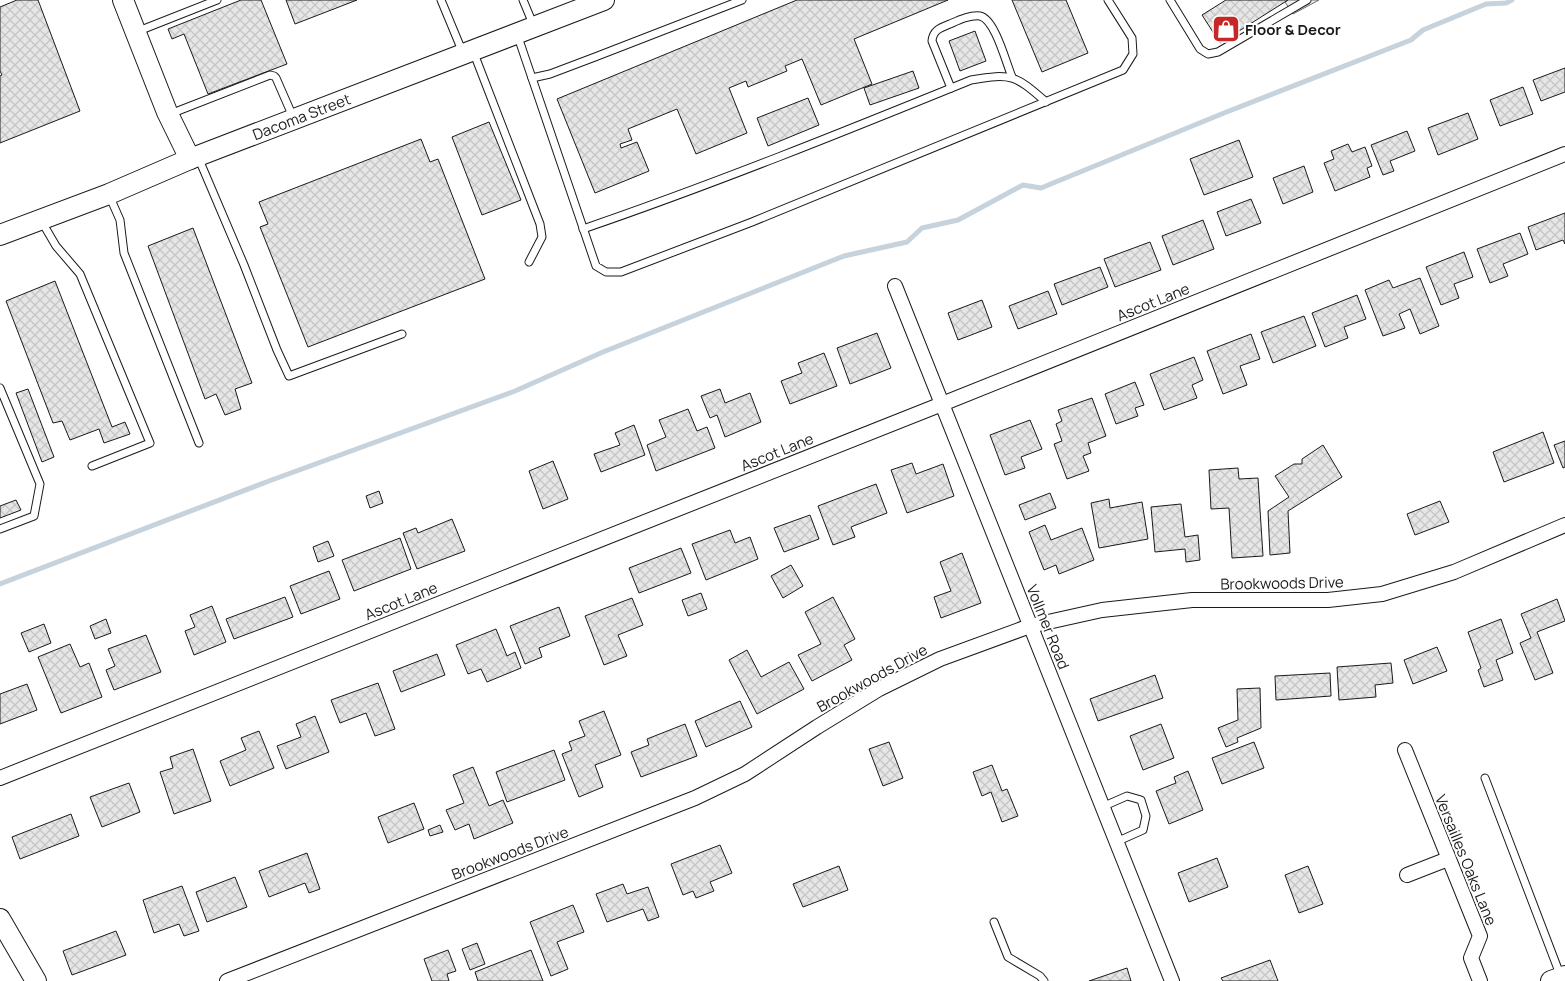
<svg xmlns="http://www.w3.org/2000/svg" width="1565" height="981" font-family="Manrope,sans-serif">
<defs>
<pattern id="building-cross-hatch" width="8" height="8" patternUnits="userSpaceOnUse" patternTransform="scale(1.25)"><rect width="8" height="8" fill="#e6e6e6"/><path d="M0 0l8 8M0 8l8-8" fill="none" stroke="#c5c5c5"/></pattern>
</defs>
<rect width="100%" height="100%" fill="#fff"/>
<!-- parking -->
<polygon fill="#ededed" stroke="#6a6a6a" points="1288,0 1319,0 1293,14 1285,2"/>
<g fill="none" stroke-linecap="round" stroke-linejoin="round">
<!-- stream -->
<polyline stroke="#c6d2dc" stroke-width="5" points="0,584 269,481 515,391 603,352 844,256 907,242 922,228 958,220 1023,185 1041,188 1224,113 1411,40 1423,30 1486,4 1506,3 1512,0"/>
</g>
<!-- building -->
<g fill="url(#building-cross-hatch)" stroke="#1a1a1a">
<polygon points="17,0 38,0 80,111 0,143 0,76 2,75 0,71 0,7"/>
<polygon points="241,0 261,0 287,64 208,94 184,34 172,39 168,29"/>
<polygon points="286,0 357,0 295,24"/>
<polygon points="797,0 948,0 854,39 872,84 821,105 802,59 785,66 787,71 748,87 746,81 729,88 747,133 696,154 677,109 628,129 632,140 620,144 621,148 637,142 649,171 595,193 557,99"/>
<polygon points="1012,0 1066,0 1088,53 1042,72"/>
<polygon points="1226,0 1288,0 1220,43 1202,15"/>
<polygon points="975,31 986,61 960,71 949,41"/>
<polygon points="1565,68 1565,92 1541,101 1533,80"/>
<polygon points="913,71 919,88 870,105 864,88"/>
<polygon points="1523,87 1533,114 1500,126 1490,100"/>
<polygon points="808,98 819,125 768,146 757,118"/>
<polygon points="1468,113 1478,139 1438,155 1428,128"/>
<polygon points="489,122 521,200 482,215 452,137"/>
<polygon points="1407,131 1415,151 1390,161 1394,171 1383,175 1371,145"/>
<polygon points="421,139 430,162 438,159 485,279 308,347 260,227 268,224 259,202"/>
<polygon points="1239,140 1253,177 1204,195 1190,159"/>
<polygon points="1348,144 1352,152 1365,147 1372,166 1367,168 1370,177 1335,191 1324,163 1334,159 1331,151"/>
<polygon points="1304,166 1313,192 1283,204 1273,178"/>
<polygon points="1251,199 1261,223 1226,236 1217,212"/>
<polygon points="1565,213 1565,244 1563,240 1536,250 1528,227"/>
<polygon points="1203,220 1214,249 1173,265 1162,236"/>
<polygon points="193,228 252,383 235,389 241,409 225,415 216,394 205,399 148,246"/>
<polygon points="1520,233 1528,254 1503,264 1508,276 1490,283 1477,249"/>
<polygon points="1150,242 1161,270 1115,287 1104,259"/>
<polygon points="1464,252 1473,277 1454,284 1459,298 1441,305 1426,267"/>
<polygon points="1100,267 1108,287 1062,305 1054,284"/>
<polygon points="1420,278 1439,326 1420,334 1410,309 1399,314 1405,328 1383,336 1365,290 1389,280 1393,288"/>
<polygon points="55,281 112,427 125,422 130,434 104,443 99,429 70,440 62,421 53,423 6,301"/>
<polygon points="1048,291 1057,314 1018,329 1009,306"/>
<polygon points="1357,295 1366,319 1344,327 1348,338 1325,347 1312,313"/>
<polygon points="982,300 992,327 958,340 948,313"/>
<polygon points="1304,316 1316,346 1273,363 1261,332"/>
<polygon points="877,333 891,368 850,384 837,348"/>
<polygon points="1251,334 1260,359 1240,366 1247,385 1223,394 1207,351"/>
<polygon points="824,353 837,386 790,404 781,381 802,373 798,363"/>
<polygon points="1194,357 1203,380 1192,385 1197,398 1164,410 1150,374"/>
<polygon points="1135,382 1144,405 1135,408 1138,416 1116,424 1105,394"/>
<polygon points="28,389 54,457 42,462 16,393"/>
<polygon points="720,389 725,403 750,393 761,422 725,437 717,415 710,418 701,396"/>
<polygon points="1092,398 1106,436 1088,443 1091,453 1083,456 1089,471 1067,479 1054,444 1062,441 1056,424 1062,421 1058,410"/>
<polygon points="688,409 697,431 707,427 715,448 656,471 647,445 666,437 659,420"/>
<polygon points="1030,420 1042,449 1021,457 1025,468 1005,475 990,435"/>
<polygon points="634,425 645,455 601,472 594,454 620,445 615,433"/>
<polygon points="1543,432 1554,463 1504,482 1493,452"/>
<polygon points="1565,441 1565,467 1563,468 1554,445"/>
<polygon points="1323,445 1342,477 1288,511 1290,553 1270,555 1268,511 1289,497 1275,476 1294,464 1302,464 1302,459"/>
<polygon points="553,461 568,499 543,509 529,471"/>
<polygon points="912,463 916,474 943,464 954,496 907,513 891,470"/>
<polygon points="1238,468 1239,479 1258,478 1263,556 1232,558 1229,508 1211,509 1209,470"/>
<polygon points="876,484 887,513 851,527 855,537 833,545 818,506"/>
<polygon points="379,491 383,503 370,508 366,496"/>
<polygon points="1050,493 1056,508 1025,520 1019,505"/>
<polygon points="1109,499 1110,508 1142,502 1148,539 1099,548 1091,503"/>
<polygon points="16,500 21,510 0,518 0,506"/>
<polygon points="1440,501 1449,522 1415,535 1407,514"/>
<polygon points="1181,504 1185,537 1198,535 1200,560 1186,562 1185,549 1155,552 1151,507"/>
<polygon points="810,515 819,539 784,552 774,528"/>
<polygon points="452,519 465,551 417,569 403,533 416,528 418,533"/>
<polygon points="1045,525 1051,540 1082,528 1094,560 1059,574 1056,565 1044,570 1029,532"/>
<polygon points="730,530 735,543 750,537 758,559 706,580 692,544"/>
<polygon points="400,538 411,569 354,591 342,560"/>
<polygon points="328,541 334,556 318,562 313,547"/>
<polygon points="681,548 691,573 639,593 629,568"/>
<polygon points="962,553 981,603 941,618 934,597 951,591 940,562"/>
<polygon points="791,565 803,586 783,598 771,576"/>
<polygon points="329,571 340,599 301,614 290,586"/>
<polygon points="701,593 707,609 688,616 682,600"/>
<polygon points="285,597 293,617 234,639 226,619"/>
<polygon points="833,597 855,639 844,645 852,660 812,681 798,655 821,644 805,612"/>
<polygon points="632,598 643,625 618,635 627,656 604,665 585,616"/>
<polygon points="1557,599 1565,621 1537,632 1553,673 1535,680 1520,643 1531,638 1521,614"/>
<polygon points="212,606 226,642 194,655 185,631 195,627 190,615"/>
<polygon points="559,607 570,636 539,648 542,657 525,664 510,626"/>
<polygon points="106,619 111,633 95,639 90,626"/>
<polygon points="1501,619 1513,653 1496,660 1503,680 1484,687 1478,670 1481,668 1468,632"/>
<polygon points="44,624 51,643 29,652 21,633"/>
<polygon points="496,629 507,656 515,652 521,668 487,682 481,669 468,674 456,645"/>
<polygon points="146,635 161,672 114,690 106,670 115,666 108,649"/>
<polygon points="70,644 80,667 89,663 102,697 61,713 38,657"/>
<polygon points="1437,647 1447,671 1413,684 1404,660"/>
<polygon points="747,650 761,677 789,662 804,689 757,714 729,660"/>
<polygon points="437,654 445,675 401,692 393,671"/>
<polygon points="1391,663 1393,683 1375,685 1376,697 1339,700 1337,667"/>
<polygon points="1330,673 1331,696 1276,700 1275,676"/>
<polygon points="1155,675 1163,698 1098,721 1090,699"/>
<polygon points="378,683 395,729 375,736 366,713 340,723 331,700"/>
<polygon points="27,684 37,710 0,724 0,694"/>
<polygon points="1260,688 1261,728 1237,738 1238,742 1226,747 1218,728 1238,720 1237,689"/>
<polygon points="740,701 752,727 706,747 695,721"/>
<polygon points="604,711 621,755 595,765 603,787 579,797 562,754 572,750 569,742 585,736 579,721"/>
<polygon points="315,716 329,752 286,769 277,746 301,737 296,724"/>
<polygon points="685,724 697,756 641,777 631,752 649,745 647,739"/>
<polygon points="1161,724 1174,758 1143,770 1130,736"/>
<polygon points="259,731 274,768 230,786 220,761 246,750 241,738"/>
<polygon points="889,742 903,778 883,786 869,749"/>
<polygon points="1254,742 1264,768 1222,784 1212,758"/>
<polygon points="193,749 211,801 174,814 160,772 173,768 170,757"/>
<polygon points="554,750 565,780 507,802 496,772"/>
<polygon points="992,765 1002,791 1007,789 1018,816 1002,822 991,792 982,796 973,772"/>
<polygon points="473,767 489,806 503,800 513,823 474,839 469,824 455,830 446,810 464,803 453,775"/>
<polygon points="1188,771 1203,810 1169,824 1156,791 1176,783 1174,777"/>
<polygon points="129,783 140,812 102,827 90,797"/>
<polygon points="414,803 424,829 388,843 378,817"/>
<polygon points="71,814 79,836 20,859 12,837"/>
<polygon points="440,825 443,832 430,836 428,830"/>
<polygon points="720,845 732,873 710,882 714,891 696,898 693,891 683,895 671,864"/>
<polygon points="307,853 320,889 309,893 305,883 269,897 259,871"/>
<polygon points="1217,858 1228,887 1189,902 1178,873"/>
<polygon points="839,866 848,890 803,907 793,884"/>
<polygon points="1308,866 1323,904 1299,913 1285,875"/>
<polygon points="235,877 247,907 207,922 196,892"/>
<polygon points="623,884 627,894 648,887 659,917 648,921 643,909 607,922 596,894"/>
<polygon points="182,886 199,931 184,936 179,924 154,933 143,900"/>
<polygon points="573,905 584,932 557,942 568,969 551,976 530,922"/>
<polygon points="116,931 126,955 72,975 63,951"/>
<polygon points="477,943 485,964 470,970 462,949"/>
<polygon points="448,950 456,971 447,974 449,981 432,981 424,959"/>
<polygon points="531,950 543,981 478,981 475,972"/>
<polygon points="1270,960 1278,981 1223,981 1221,978"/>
<polygon points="1127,968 1131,981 1089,981"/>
</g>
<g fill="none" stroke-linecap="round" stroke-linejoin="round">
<!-- lane casing -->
<g stroke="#1a1a1a" stroke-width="9">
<g id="lane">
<polyline points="441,0 463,53"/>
<polyline points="523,0 533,24"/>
<polyline points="1170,0 1200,49 1208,54 1218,52 1307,0"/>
<polyline points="136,32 217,0"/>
<polyline points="517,34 596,266 606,272 621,272 752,222 1123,70 1133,54 1132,38 1108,0"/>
<polyline points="473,51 540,224 542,237 529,262"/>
<polyline points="532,78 550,74 595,57 742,0"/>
<path d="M951,88L932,41C933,30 940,28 950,24C959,20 969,15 980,16C995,19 1006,63 1012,77"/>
<polyline points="170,114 270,75 274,76 276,78 293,117"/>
<polyline points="198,157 244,265 277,350 289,376 402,334"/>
<polyline points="109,195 120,220 124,253 199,443"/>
<polyline points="42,222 56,246 80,274 150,443 92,466"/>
<path d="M583,229C714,184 843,132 971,80C1012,73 1015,75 1046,102"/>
<polyline points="0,388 40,484 34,516 0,529"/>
<polyline points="1485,778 1561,977"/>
<polyline points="1102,807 1127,796 1141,800 1146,816 1143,830 1116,842"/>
<polyline points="994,922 1008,957 1040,976 1044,981"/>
</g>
</g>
<!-- street casing -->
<g stroke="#1a1a1a" stroke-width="16">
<g id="street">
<polyline points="895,286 1172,981"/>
<polyline points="1405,750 1480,936 1471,958 1480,981"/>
<polyline points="0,778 942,404 1565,154"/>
<polyline points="1407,875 1448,859"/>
<polyline points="227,981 695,798 745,774 817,727 879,689 940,659 1030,626 1102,610 1192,600 1328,600 1382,594 1454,572 1565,525"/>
</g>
</g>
<!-- secondary casing -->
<g stroke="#1a1a1a" stroke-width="22">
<g id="secondary">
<polyline points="123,0 167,112 190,159"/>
<path id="s1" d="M0,235L109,194L190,159L604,0"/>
<polyline points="0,919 36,981"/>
<polyline points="1551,981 1565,976"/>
</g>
</g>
<!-- lane -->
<use href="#lane" stroke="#fff" stroke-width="7"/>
<!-- street -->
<use href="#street" stroke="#fff" stroke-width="14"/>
<!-- secondary -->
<use href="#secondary" stroke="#fff" stroke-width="20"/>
</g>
<!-- icons -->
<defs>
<g id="shop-square" transform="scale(1.4375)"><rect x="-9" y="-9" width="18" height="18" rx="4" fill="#c62828" stroke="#fff"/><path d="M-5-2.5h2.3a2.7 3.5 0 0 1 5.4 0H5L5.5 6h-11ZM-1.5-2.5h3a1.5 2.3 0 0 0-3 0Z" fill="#fff"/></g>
</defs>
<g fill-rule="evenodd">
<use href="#shop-square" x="1226" y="29"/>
</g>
<g text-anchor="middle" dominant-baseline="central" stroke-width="4" stroke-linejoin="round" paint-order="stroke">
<!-- poi labels -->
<g font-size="15" font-weight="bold" fill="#1a1a1a" stroke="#fff" text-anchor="start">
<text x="1245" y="29">Floor &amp; Decor</text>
</g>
<!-- street labels -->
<g font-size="15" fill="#1a1a1a" stroke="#fff">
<text stroke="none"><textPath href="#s1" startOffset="324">Dacoma Street</textPath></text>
<text transform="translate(1153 302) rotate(-22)">Ascot Lane</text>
<text transform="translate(777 452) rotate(-22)">Ascot Lane</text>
<text transform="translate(1282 583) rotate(-1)">Brookwoods Drive</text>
<text transform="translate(401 601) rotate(-22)">Ascot Lane</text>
<text transform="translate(1048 627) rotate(68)">Vollmer Road</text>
<text transform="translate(872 678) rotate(-29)">Brookwoods Drive</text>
<text transform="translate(510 853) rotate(-21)">Brookwoods Drive</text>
<text transform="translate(1466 860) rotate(68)">Versailles Oaks Lane</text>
</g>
</g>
</svg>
